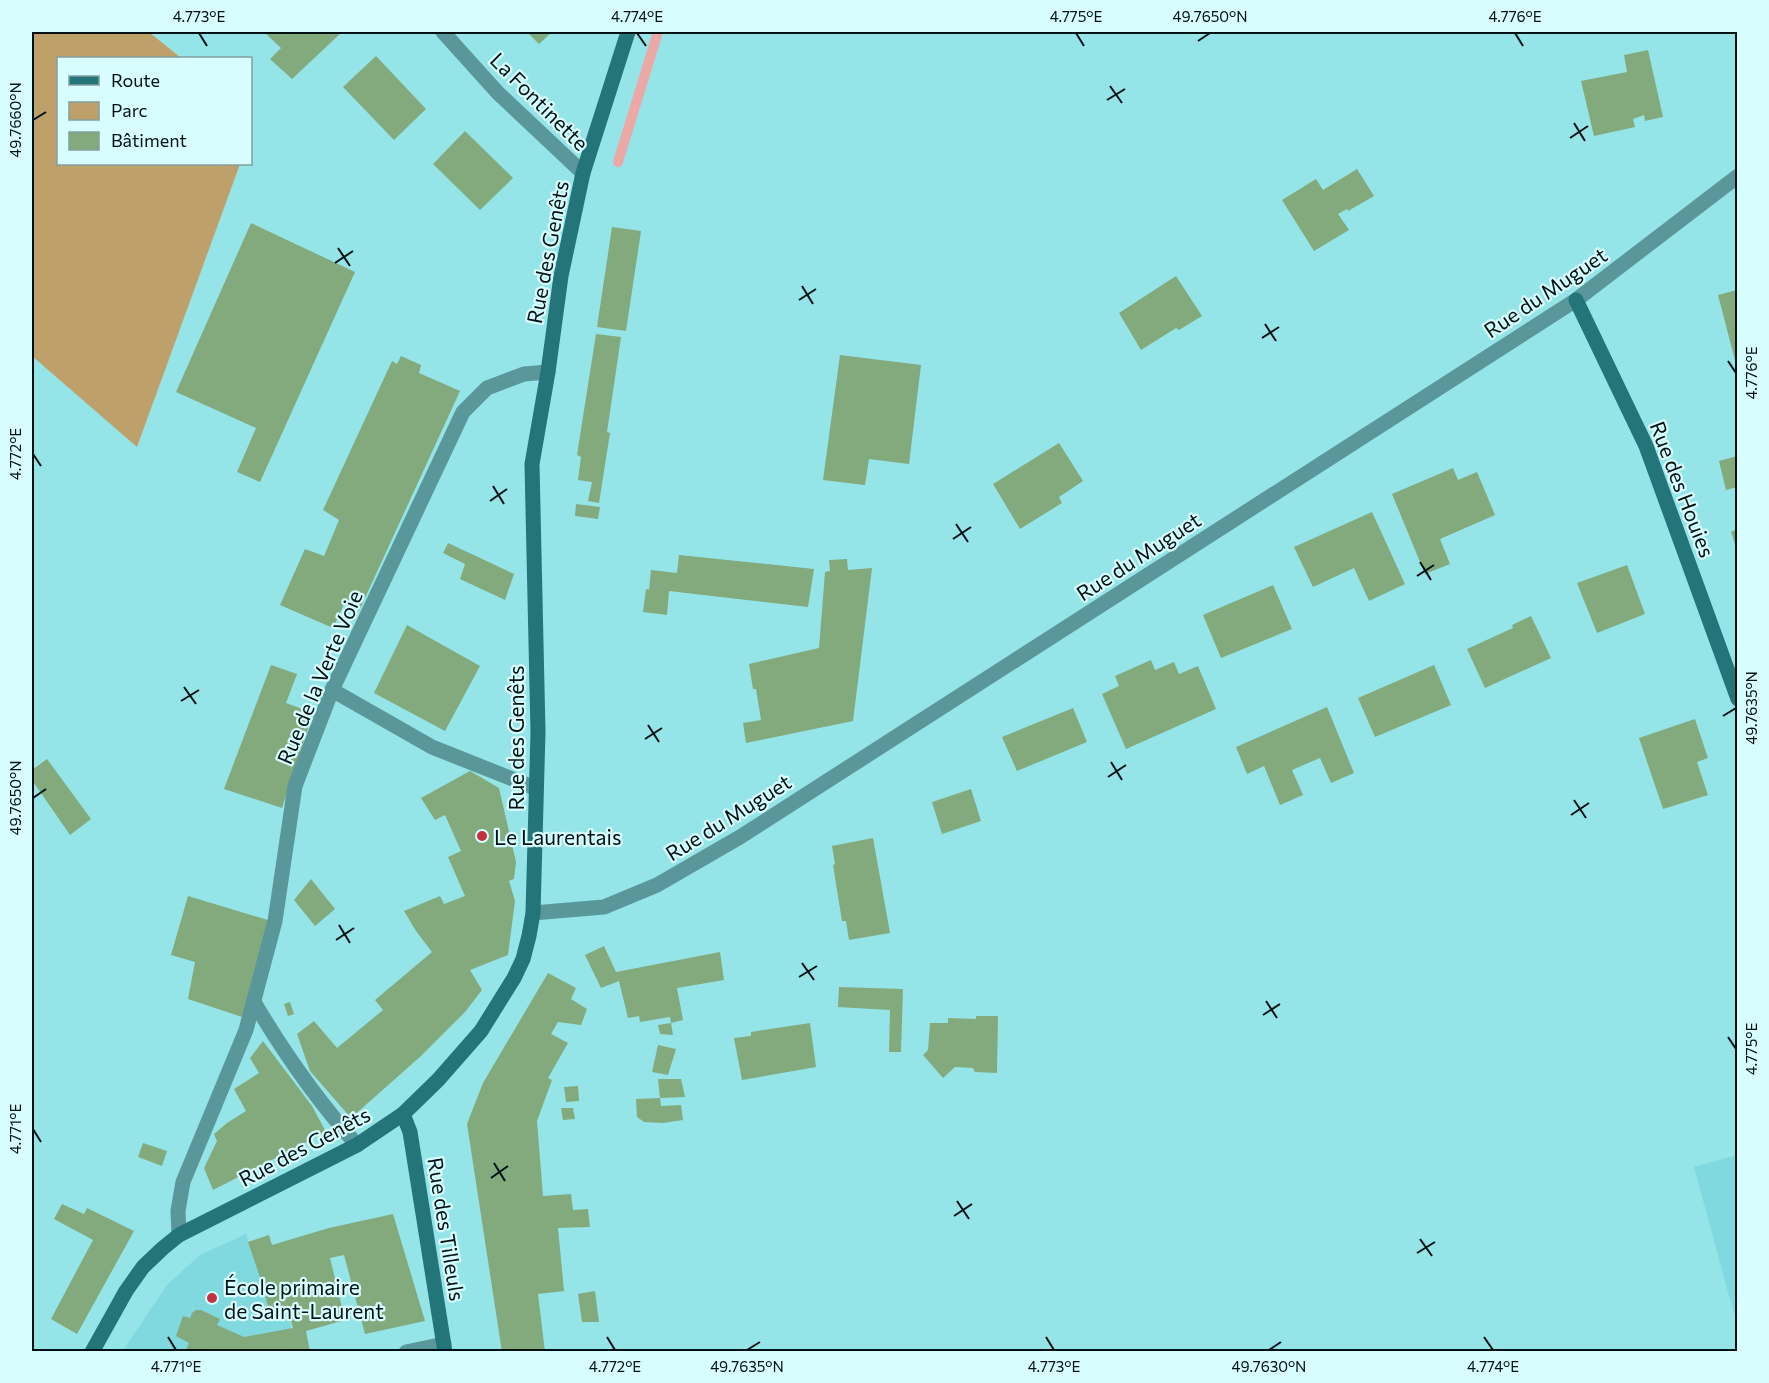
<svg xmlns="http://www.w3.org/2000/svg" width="1769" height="1383" font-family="Commissioner,sans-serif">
<rect width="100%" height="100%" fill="#95e4e8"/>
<!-- built -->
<g fill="#7fd9de">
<polygon points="1737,1155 1738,1313 1734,1314 1694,1167"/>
<polygon points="246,1234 264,1289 269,1312 287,1307 294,1340 308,1339 310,1351 122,1352 167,1285 200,1255"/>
</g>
<!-- green -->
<polygon fill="#bea06b" points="32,32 149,32 181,58 58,58 58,164 240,164 137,447 32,356"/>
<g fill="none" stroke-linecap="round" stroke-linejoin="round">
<!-- stream -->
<polyline stroke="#eca8a7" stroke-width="10" points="618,162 658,32"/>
</g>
<!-- building -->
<g fill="#83aa7c">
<polygon points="264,32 342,32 292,79 270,59 281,48"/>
<polygon points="527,32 552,32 539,44"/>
<polygon points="1648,50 1663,117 1645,121 1644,115 1633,119 1635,127 1594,136 1581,81 1627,72 1624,55"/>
<polygon points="376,56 426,109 394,140 343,87"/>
<polygon points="465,131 513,178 480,210 433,164"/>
<polygon points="1357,169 1374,196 1348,211 1347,209 1338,214 1349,230 1314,251 1282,200 1316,179 1323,190"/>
<polygon points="251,223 355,272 260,482 237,472 256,428 176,392"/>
<polygon points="612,227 641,231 626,331 597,327"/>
<polygon points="1176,276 1202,316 1179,330 1176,328 1141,350 1119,313"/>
<polygon points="1737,290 1737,368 1718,295"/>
<polygon points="596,334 621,337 607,432 610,433 599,503 588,501 592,482 578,480 581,457 577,455"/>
<polygon points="840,355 921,365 909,464 869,459 865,485 823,480"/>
<polygon points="401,356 421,365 419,373 460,391 359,611 344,604 333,628 280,605 305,549 324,556 339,520 323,510 392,361 397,364"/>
<polygon points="1059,443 1083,481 1059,497 1062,503 1020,529 993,484"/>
<polygon points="1737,456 1737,487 1726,490 1719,461"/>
<polygon points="1453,468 1458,480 1477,472 1495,515 1440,539 1450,564 1425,574 1392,494"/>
<polygon points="576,504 600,507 598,519 575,516"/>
<polygon points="1372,512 1405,584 1369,601 1354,568 1313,587 1294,547"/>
<polygon points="1737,529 1737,550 1731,532"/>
<polygon points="448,543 514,574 505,600 460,579 465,564 443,553"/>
<polygon points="679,555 814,569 808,607 669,591 667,615 643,612 646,589 649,590 651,570 677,573"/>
<polygon points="847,559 848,570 872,568 853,721 746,743 743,723 761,720 756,689 753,689 749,664 819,648 825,572 830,571 829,560"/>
<polygon points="1627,565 1645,614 1597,633 1577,583"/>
<polygon points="1273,585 1292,629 1221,658 1203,615"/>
<polygon points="1531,616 1551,658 1485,688 1467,649 1513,628 1512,625"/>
<polygon points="407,625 480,666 445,731 374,693"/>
<polygon points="1151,660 1155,670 1174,662 1179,674 1198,666 1216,709 1126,749 1102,694 1119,686 1115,676"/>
<polygon points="271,665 297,674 286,703 313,713 282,808 224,789"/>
<polygon points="1434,665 1451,705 1375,737 1358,698"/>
<polygon points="1327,707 1354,773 1331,783 1320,758 1292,770 1303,795 1280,805 1264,766 1247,774 1236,747"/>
<polygon points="1073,708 1087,742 1017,771 1002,737"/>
<polygon points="1695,719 1708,758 1697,762 1708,795 1663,809 1639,738"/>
<polygon points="47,759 91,819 70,835 32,780 32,770"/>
<polygon points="470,771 499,788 516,862 514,879 509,881 515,901 508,955 470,970 482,990 465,1012 421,1056 351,1118 310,1071 297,1034 314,1021 337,1048 383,1010 375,1000 432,952 416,931 404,911 440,896 444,904 465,896 448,857 461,851 445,815 435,820 421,798"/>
<polygon points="971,789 981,821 942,834 932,802"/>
<polygon points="873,838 890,933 849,940 846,921 842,921 833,865 835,864 832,846"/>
<polygon points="311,879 335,909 315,926 294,900"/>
<polygon points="188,896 268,920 245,1018 188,999 195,962 171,955"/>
<polygon points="604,946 616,972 720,952 724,980 677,988 683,1020 671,1023 670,1017 640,1022 639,1016 628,1018 619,981 601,988 585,955"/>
<polygon points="548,973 576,988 571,999 587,1009 581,1025 558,1022 551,1034 568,1043 548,1078 552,1080 537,1121 543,1196 571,1194 573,1210 588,1209 590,1227 558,1228 564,1291 538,1294 545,1352 502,1352 467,1124 483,1083"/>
<polygon points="839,987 903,989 901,1052 889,1052 890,1010 838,1007"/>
<polygon points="290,1002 294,1014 288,1016 284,1004"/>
<polygon points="976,1016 998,1016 997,1073 975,1072 973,1068 955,1067 943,1078 923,1055 928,1050 930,1023 948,1023 948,1018 976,1019"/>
<polygon points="671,1023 673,1035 660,1034 658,1025"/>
<polygon points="810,1023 816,1067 742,1080 734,1038 751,1036 751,1032"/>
<polygon points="263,1041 312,1106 326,1132 213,1190 204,1168 217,1141 214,1134 227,1123 246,1111 234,1089 259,1073 250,1058"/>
<polygon points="658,1045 676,1049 668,1075 652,1072"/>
<polygon points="658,1079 681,1079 685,1097 660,1098 661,1106 681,1105 683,1120 663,1123 644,1122 637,1117 636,1099 660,1098"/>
<polygon points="578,1086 579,1101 566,1102 564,1087"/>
<polygon points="561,1108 573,1108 575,1119 563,1120"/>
<polygon points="143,1143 167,1151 162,1166 138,1157"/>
<polygon points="62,1204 84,1214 87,1208 134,1231 77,1334 51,1319 93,1240 54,1219"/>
<polygon points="393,1214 425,1321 365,1334 344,1255 330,1258 345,1320 306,1331 310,1352 185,1352 189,1343 176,1336 183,1316 190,1318 192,1313 196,1310 201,1310 220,1319 217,1325 244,1337 293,1328 287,1307 269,1313 264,1289 248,1242 269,1235 272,1245 329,1228"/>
<polygon points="595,1291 599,1322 582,1322 578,1294"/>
</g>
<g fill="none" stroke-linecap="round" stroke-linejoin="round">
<!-- lane -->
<polyline stroke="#5a979a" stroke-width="15" points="406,1352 444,1344"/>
<!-- street -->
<g stroke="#5a979a" stroke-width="15">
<polyline points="443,32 498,93 583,173"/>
<polyline points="332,690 432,747 535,788"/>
<polyline points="533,913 604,907 657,885 740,837 1576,300 1738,176"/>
<path d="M254,1002C284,1053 318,1101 357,1145"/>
<polyline points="179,1235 178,1211 183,1182 246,1030 275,921 295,786 332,690 463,412 487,388 524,374 548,372"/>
</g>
<!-- secondary -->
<g stroke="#23757a" stroke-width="15">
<polyline points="1576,300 1646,446 1738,699"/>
<polyline points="403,1114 410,1132 445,1352"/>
<polyline points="92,1352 126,1291 143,1267 163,1248 179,1235 357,1145 403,1114 438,1080 481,1031 514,978 523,959 529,936 533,913 538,732 532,464 548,372 561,276 583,173 628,32"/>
</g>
</g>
<!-- ticks -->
<path fill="none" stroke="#001113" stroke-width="2" d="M199,33L207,46M637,33L646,46M1076,33L1084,46M1515,33L1523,46M1198,41L1210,33M1110,86L1122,103M1107,100L1125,89M33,120L46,112M1574,123L1585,141M1570,138L1588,126M338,248L350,266M335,263L353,251M802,286L813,304M799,300L816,289M1265,324L1276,341M1262,338L1279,327M1728,361L1736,373M33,454L41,466M493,486L504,504M490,501L507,489M956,524L968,542M953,539L971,527M1420,562L1431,580M1417,576L1434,565M184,687L196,704M181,701L199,690M1723,716L1736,708M648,725L659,742M645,739L662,728M1111,762L1122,780M1108,777L1126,765M33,798L46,789M1574,800L1586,818M1571,815L1589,803M339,925L350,943M336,940L354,928M802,963L814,980M799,977L817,966M1266,1001L1277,1018M1263,1015L1280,1004M1728,1037L1736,1049M33,1129L41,1142M494,1163L505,1181M491,1178L508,1166M957,1201L969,1219M954,1216L972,1204M1420,1239L1432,1256M1417,1253L1435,1242M168,1337L176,1350M607,1337L615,1350M1046,1337L1054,1350M1484,1337L1493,1350M747,1350L760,1342M1269,1350L1281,1342"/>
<!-- markers -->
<g fill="#c33241" stroke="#d8fdff" stroke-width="2">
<circle cx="482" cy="836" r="6"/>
<circle cx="212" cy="1298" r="6"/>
</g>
<g text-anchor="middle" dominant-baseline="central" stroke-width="4.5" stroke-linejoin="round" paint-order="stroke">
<!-- street labels -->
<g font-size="21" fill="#001113" stroke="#d8fdff">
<text transform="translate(540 101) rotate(45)">La Fontinette</text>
<text transform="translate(547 252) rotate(-79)">Rue des Genêts</text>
<text transform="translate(1545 292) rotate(-34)">Rue du Muguet</text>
<text transform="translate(1683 489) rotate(69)">Rue des Houies</text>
<text transform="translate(1138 556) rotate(-33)">Rue du Muguet</text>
<text transform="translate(319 677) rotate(-67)">Rue de la Verte Voie</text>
<text transform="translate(515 738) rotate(-90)">Rue des Genêts</text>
<text transform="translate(728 817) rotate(-32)">Rue du Muguet</text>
<text transform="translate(304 1146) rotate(-28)">Rue des Genêts</text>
<text transform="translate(447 1229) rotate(81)">Rue des Tilleuls</text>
</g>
<!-- poi labels -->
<g font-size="21" fill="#001113" stroke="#d8fdff" text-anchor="start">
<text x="494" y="836">Le Laurentais</text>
<text x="224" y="1286">École primaire<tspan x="224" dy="24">de Saint-Laurent</tspan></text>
</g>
</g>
<!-- border -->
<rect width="1769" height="1383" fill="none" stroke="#d8fdff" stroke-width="66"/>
<!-- legend -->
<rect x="57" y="57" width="195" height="108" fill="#d8fdff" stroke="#829fa1" stroke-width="1.5"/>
<rect x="69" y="76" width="30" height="9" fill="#23757a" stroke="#829fa1" stroke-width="1.5"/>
<text x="111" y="87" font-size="18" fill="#001113">Route</text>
<rect x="69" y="102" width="30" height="18" fill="#bea06b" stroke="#829fa1" stroke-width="1.5"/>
<text x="111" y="117" font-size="18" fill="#001113">Parc</text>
<rect x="69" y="132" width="30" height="18" fill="#83aa7c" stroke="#829fa1" stroke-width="1.5"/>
<text x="111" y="147" font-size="18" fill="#001113">Bâtiment</text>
<rect x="33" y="33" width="1703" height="1317" fill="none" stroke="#001113" stroke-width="2"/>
<g font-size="15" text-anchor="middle" fill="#001113">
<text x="199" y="22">4.773°E</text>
<text x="637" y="22">4.774°E</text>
<text x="1076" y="22">4.775°E</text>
<text x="1210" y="22">49.7650°N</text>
<text x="1515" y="22">4.776°E</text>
<text transform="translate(16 120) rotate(-90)" y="5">49.7660°N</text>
<text transform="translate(1752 373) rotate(-90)" y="5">4.776°E</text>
<text transform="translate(16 454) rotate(-90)" y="5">4.772°E</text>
<text transform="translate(1752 708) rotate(-90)" y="5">49.7635°N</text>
<text transform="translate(16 798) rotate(-90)" y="5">49.7650°N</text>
<text transform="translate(1752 1049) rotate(-90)" y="5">4.775°E</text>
<text transform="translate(16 1129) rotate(-90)" y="5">4.771°E</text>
<text x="176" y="1372">4.771°E</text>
<text x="615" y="1372">4.772°E</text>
<text x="747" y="1372">49.7635°N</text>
<text x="1054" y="1372">4.773°E</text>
<text x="1269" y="1372">49.7630°N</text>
<text x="1493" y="1372">4.774°E</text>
</g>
</svg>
